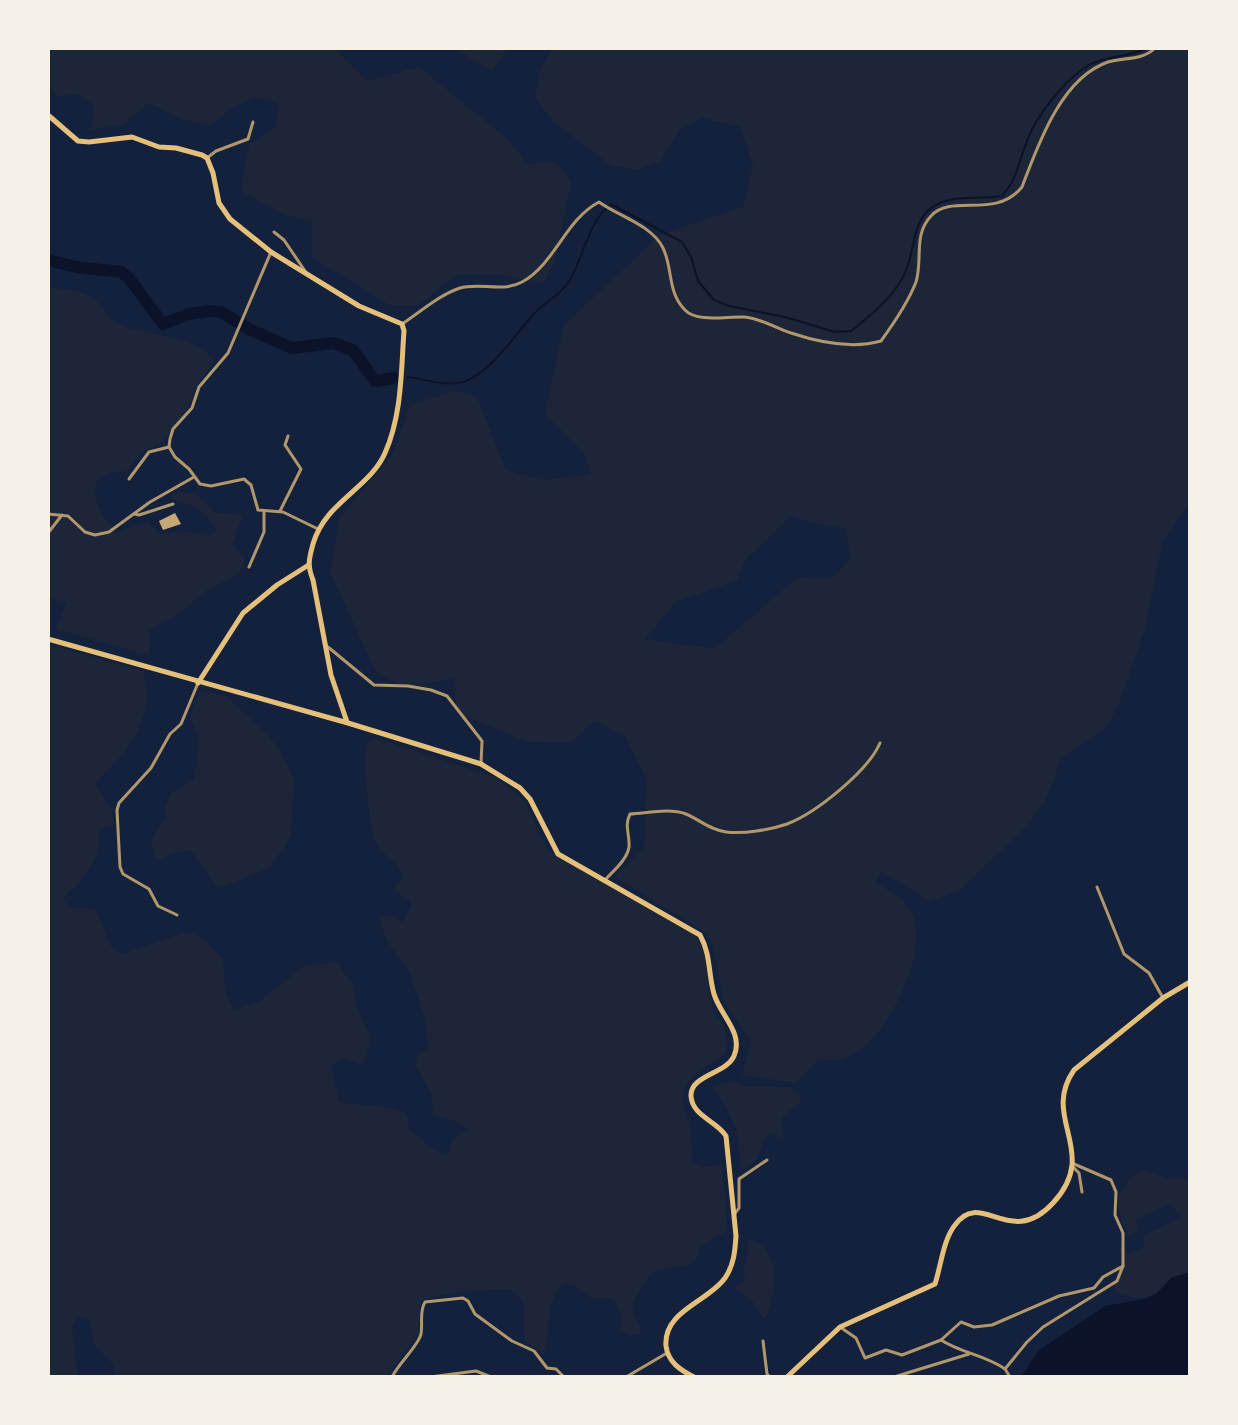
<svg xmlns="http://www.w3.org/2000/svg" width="1238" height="1425" font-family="'Fira Sans Condensed',sans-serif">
<rect width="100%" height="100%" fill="#14213d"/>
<!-- green -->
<g fill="#1d2539" fill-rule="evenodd">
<polygon points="48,48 335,48 367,81 419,67 509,140 527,164 555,161 571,182 555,260 544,283 500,275 456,275 418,306 389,305 312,257 312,222 286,215 241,191 249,145 275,127 280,104 254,97 232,108 209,126 182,119 148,103 123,125 90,130 95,106 78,95 56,96 48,85"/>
<polygon points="460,48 508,48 492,71 461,52"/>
<path d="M554,48H1190V503L1163,540L1145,628L1120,701L1106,728L1061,759L1045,802L1022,831L958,891L929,901L881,871L876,883C886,889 899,896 907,905C936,939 890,1035 855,1053C843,1060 832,1061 819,1060L796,1083L742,1075L751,1042L724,1002L712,941L703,931L615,877L644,848L647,780L625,736L594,720L571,743L528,742L457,713L454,678L405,687L375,670L330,572L340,517L392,455L411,404L456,391L477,397L506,470L543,480L591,474L584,453L545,414L564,325L660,235L743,207L753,165L740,127L702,118L679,130L661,161L637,170L611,166L553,121L535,98L541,67ZM791,516L817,524L846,529L850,559L831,579L798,577L714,649L645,639L676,602L737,580L746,559Z"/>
<path d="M48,288C67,289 87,289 100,305C105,310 110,320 117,323C141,336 200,335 214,362L195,387L188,409L163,441L140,454L126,472C80,467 93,512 117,532L148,522L159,534L182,531L208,536L216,531C212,515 188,501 172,500V494C193,489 201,496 214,512L243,515L232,545L244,556L243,567L235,576L204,592L181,612L152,628L149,632L150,656L56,629L67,603L48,597Z"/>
<path d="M48,644L143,671C156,721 127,751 95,784L112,810L113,826L99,828C100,863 87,875 63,898L69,908H86L96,911L110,945L122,954L183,933L194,934L207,942L223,959L225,992L235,1010L260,1001L304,966L337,962L352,984L356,1004L369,1034V1044L364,1062L359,1064L344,1058L331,1067L339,1101C353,1108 399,1102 407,1116C408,1118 408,1126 409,1129L432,1149L445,1155L450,1151L451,1141L468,1130L461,1123L433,1115L432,1094L415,1066L418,1054L429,1048L424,1015L410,973L387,941L380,920L383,916L388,915L402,922C418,898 410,903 393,889L403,877C396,859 383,856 376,843C369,829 363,760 367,744L376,738L497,778L525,802L547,850L695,934C710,959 705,974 711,1001C717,1025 730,1019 726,1053C717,1060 708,1065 699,1071C673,1091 686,1106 690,1130C692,1140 692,1152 693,1162L701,1167L722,1165L728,1230L699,1247L695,1263L656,1270L648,1277L632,1305L634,1315L641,1329L639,1335H629L620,1330C622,1319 621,1306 612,1298H591L574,1285L564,1284C543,1301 552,1331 544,1355L526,1342L524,1337V1306L521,1299L509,1289C488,1289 440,1293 421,1301L418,1335L387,1377C373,1377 355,1373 342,1377H116L113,1364L96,1347L88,1317H78L72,1326L78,1377H48Z"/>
<polygon points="199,691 226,696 269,736 282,754 294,780 291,835 284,847 269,868 223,887 217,886 191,851 175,852 160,859 155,857 151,840 166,818 165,806 172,792 194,780 200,741 190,718"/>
<path d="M732,1081L749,1087H791L799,1093L801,1101L782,1118L783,1136L781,1138L771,1134L764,1139L757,1160L744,1168L739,1166C743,1134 730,1111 712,1086Z"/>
<path d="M1142,1169L1166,1178L1190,1179V1272L1171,1278L1157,1293L1144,1299L1116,1294L1113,1283L1118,1268L1123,1266L1125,1255L1145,1247L1143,1236L1182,1217L1170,1204L1135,1219L1139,1230L1128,1235C1113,1203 1114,1190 1142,1169Z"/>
<path d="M747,1239C783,1245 777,1296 764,1320L751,1299L734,1288L745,1280C741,1262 751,1256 747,1239Z"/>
</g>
<!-- water -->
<polygon fill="#0b132b" points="1190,1272 1190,1377 1021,1377 1039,1350 1105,1306 1144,1299 1157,1293 1171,1278"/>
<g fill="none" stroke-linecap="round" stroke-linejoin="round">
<!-- stream -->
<path stroke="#0b132b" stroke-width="2" d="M408,377C425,379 446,387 463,382C491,373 515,334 534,314C546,301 561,295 570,280C584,256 588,222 611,204L682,242L691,257L698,281L714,300L729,306L785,317L835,332L851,331C870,316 892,298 903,277C917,252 909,216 940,203C958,195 982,199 1002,196C1018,178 1018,163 1027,141C1036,116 1066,78 1089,65C1107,55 1130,57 1148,48"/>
<!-- river -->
<polyline stroke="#0b132b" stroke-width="12" points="48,260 76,267 121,272 129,278 163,324 189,314 209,311 221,312 249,329 292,348 333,343 353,350 375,381 394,378"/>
</g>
<!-- building -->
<polygon fill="#c6a872" points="175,513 181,524 163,530 159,521"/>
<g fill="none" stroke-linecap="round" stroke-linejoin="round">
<!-- minor -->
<g stroke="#b1986c" stroke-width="3">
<polyline points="207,158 216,151 248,139 253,122"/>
<polyline points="274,232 284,240 305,271"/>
<polyline points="271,252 228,353 199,387 192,408 173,429 170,439 169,447 175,457 189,469 200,484 211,486 244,479 251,485 258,510 283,512 318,529"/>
<path d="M402,324C420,312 439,295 460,288C480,282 502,293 522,282C555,264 565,220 599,202C618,216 652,225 663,248C673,268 667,292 685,310C697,323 728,316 744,317C760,318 775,328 791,333C818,342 853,349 881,341C894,323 908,303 916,282C923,259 913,235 931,216C952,193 995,220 1022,187C1038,145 1061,78 1108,62C1124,57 1142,61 1155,48"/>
<polyline points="129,479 149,452 169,447"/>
<polyline points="280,511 301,469 285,445 288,436"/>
<polyline points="48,514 68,516 85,532 95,535 109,532 150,502 194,477"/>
<polyline points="134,514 139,515 173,504"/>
<polyline points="48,533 62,515"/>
<polyline points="249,567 264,532 264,511"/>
<polyline points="328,647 374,685 408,686 431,690 447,696 482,741 481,764"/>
<path d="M605,880C613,871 627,860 629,847C630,835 624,826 630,814C648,813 670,808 686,814C700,820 710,830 726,832C744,834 770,830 787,824C816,813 868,771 880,743"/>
<polyline points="1097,887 1124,954 1149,973 1163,998"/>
<polyline points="177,915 158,906 149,889 123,874 120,867 117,810 119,803 151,768 170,734 181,724 198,683"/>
<polyline points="1073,1167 1079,1173 1082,1192"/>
<polyline points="734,1215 739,1208 739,1179 767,1160"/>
<polyline points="840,1327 856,1338 865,1358 886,1350 902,1355 941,1340 961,1322 974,1327 992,1325 1059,1296 1094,1288 1103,1277 1123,1266"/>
<path d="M941,1340C961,1353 985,1355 1005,1369"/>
<polyline points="763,1341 767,1374 770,1377"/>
<path d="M392,1377C398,1364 419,1345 421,1334C423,1323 419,1312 425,1302L463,1298L468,1301L475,1314L512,1341L534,1351L547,1368L556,1369L564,1377"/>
<polyline points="430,1377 476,1371 491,1377"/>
<polyline points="626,1377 667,1353"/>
<polyline points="894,1377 969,1354"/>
<polyline points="1010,1377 1005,1369 1027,1342 1043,1327 1117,1281 1123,1266 1123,1233 1115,1215 1116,1192 1111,1180 1074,1164"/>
</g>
<!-- primary -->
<g stroke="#e5c07b" stroke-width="5">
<path d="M48,115L78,141L89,142L132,137L159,147L176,148L202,155L207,158L213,173L219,203L230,219L271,252L359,306L402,324L404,331C401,371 402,415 385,453C370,488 325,502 313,544C309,559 307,565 313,580L331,675L347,722"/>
<path d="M48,639L348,723L481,764L520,788L530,799L558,854L700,935C711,955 708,973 714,994C720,1015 744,1033 734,1056C726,1074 690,1075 691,1096C692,1116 717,1121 726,1136L736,1236C735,1251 734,1265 725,1278C708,1302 663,1311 666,1346C668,1362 680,1370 694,1377"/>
<polyline points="198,683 243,613 277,585 307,566"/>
<path d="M787,1377L840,1327L935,1284C941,1266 943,1240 955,1225C981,1188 1010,1250 1053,1203C1101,1151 1040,1119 1074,1070L1163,998L1190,982"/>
</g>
</g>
<!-- border -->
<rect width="1238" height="1425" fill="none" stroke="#f6f1e7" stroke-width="100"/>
</svg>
